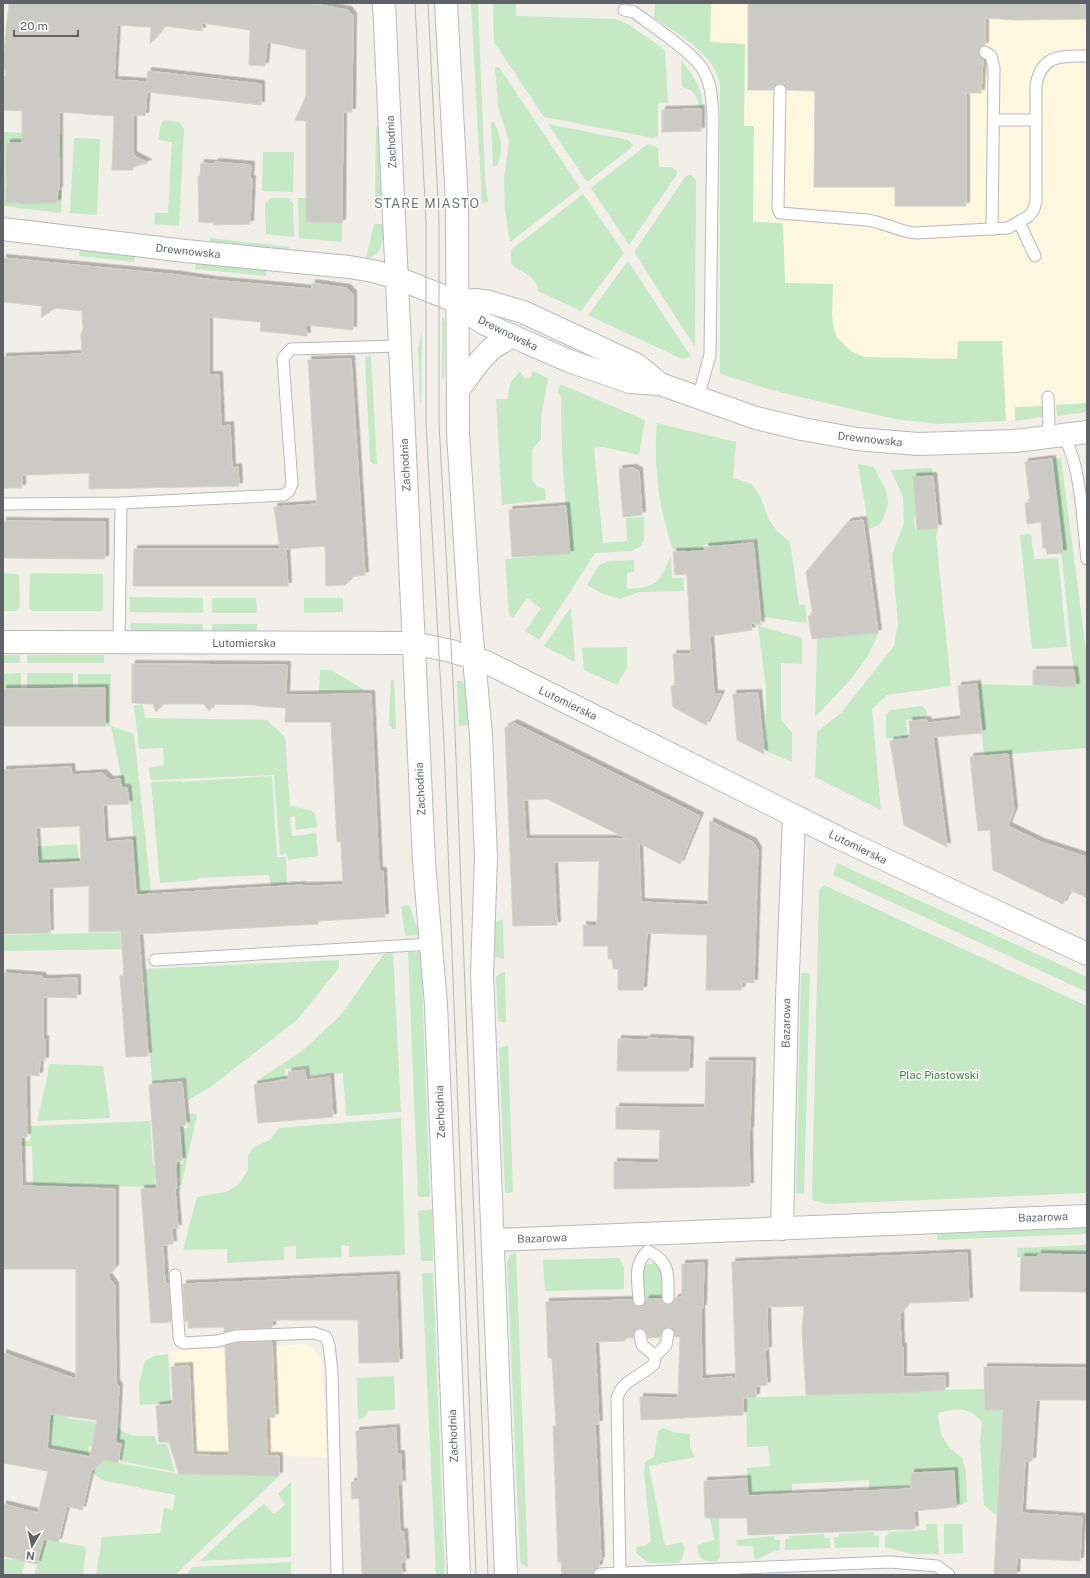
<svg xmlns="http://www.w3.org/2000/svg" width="1090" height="1578" font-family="'Public Sans',sans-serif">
<defs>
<filter id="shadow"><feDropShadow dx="3.5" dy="-3.5" stdDeviation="0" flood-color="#0004"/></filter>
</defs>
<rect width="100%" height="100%" fill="#f1efe8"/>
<!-- commercial -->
<g fill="#fef7e0">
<polygon points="655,3 1087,3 1087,412 1005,421 720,339 722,62"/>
<polygon points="306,1344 314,1349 322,1362 327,1457 279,1456 279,1476 178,1474 170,1351"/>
</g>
<!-- green -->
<g fill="#c5e8c5">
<polygon points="471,3 478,3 485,179 488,202 482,203"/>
<polygon points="493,3 516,3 516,16 615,19 626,23 665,50 668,103 658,103 658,136 653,138 544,117 494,42"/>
<path d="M655,3H711L710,42L745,44L744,126H754L753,222L783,223L785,283L833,284L832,316L834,330L837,337L851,351L864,357L957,359L958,341H1002L1006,421L940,424L894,419L771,390L721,374L720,371V83C712,52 680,35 654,18Z"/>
<path d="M681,60C693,76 702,87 703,107H699C698,96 694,90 682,87Z"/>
<polygon points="495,67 499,67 580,188 510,242 505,211 504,179 509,141 498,107"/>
<polygon points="164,120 179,122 184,129 179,226 154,224 155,213 168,213 172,142 159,140 160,127"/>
<path d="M491,122H494C501,137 504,149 497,166H493Z"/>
<polygon points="548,124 628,140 633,145 631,148 587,182"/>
<polygon points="378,126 382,205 375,205 376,127"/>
<polygon points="3,132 62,135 61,158 22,143 6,157 5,188 21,204 57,203 58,190 62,190 61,213 3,206"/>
<polygon points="74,138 100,139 97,215 70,213"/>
<polygon points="648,144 658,148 659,167 671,167 676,170 677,174 629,245 591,188"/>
<polygon points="263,152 294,152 293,192 262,191"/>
<polygon points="691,175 696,180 695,347 634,252 686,176"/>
<path d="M583,194L624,253L581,311L538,291C538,277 520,272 511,264V250Z"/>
<polygon points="270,198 288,198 293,204 294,237 266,234 265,204"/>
<polygon points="298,198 306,198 306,222 342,223 342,242 299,238"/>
<path d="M374,224H383C384,238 383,257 366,258Z"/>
<polygon points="210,238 289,247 288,252 210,243"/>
<polygon points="80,249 135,255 134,262 79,256"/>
<polygon points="196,261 266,269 266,276 195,269"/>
<polygon points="628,261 691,357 682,359 588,315"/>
<polygon points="442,317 445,323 444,379 442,379"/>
<polygon points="422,332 421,402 420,402 418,348"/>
<polygon points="371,356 377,464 373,464 370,461 365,357"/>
<polygon points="520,371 525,379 531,377 533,371 548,378 541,418 541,439 532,450 532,480 537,486 545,489 546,500 502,505 496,399 507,399 511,382"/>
<polygon points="560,384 645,420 639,455 603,447 594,448 603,543 627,541 626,518 644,517 644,539 641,546 631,551 595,553 539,640 525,631 541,608 527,598 513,618 509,615 505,559 569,553 562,454 561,396 558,392"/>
<polygon points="1087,403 1087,412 1057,416 1056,405"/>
<polygon points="1042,406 1042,417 1015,421 1015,407"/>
<path d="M657,423L736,442L733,478L752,484L761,498L769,520L777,531L790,542L799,605H805L807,623L763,617L755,539L741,541L742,558H715V545H703L702,555L688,582L685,550H673C659,509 653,466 657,423Z"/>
<polygon points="1061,458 1087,658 1087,748 984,756 977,684 1075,687 1052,459"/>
<path d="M858,464L874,467C886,493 895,497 880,524L869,529Z"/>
<polygon points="932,468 933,476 913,477 916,515 914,516 915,530 938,528 936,537 951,686 887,695 872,709 881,810 815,777 817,732 841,713 894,646 898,624 892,554 904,523 903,497 891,470"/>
<polygon points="1031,534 1034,559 1058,558 1067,647 1032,649 1020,535"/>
<path d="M671,556L672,578H683L684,591L639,592L620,599L603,594L587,585L599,565L609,561L634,560V572L627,573V589C659,587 658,583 671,556Z"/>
<polygon points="3,573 19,574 20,607 17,611 3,611"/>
<polygon points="30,573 103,574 103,608 101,611 32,611 29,608"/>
<polygon points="130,597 203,598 203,613 130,612"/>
<polygon points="212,598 256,598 257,613 212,613"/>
<polygon points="304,598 343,598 343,612 304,613"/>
<polygon points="571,607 575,662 544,646"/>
<polygon points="130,623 203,624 203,632 131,631"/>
<rect x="212" y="624" width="45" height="9"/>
<polygon points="758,626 802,638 802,664 781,663 781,719 792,733 792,762 766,751 766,689"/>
<path d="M878,633C869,664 837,694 815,717L817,638Z"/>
<polygon points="627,647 627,667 617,685 584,670 582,648"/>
<rect x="3" y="655" width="17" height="8"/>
<rect x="27" y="655" width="77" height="8"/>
<polygon points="320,670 331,670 366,691 319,692"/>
<polygon points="21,673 21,688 3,689 3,674"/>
<rect x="27" y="673" width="46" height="16"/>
<polygon points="78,674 111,674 110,726 105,726 78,689"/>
<polygon points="391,680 394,680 396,729 393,729 389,725"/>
<polygon points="457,681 462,681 465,685 468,725 459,726"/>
<polygon points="134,705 143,705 145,718 267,720 285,737 290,806 311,810 315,814 317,827 296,830 295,816 290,817 292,836 316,833 318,856 288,860 287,854 280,855 274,775 151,780 149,768 164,765 163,748 139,749"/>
<polygon points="921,706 926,710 927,717 906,720 908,741 905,780 901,737 886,739 886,715 891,710"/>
<polygon points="111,726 134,734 151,891 147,892 148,903 139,904 129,785 123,786"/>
<polygon points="272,776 277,857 286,857 287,884 271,885 269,875 197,878 197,880 160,883 151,782 181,781 182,782"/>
<polygon points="77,844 79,861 3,864 3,849"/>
<polygon points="837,863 1087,977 1087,992 833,875"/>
<polygon points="824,885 1087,1006 1087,1193 827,1204 815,1201 812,1199 819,890"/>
<polygon points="409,905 419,933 417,935 405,936 401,906"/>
<polygon points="503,920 504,959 495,957 495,923 498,921"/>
<polygon points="137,932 137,949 3,951 3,935"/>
<polygon points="418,952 420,953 422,983 430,1197 418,1197 408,952"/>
<polygon points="393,953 401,1112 346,1116 343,1073 309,1076 308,1067 285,1069 286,1078 255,1082 302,1051 340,1016 384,954"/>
<polygon points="339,960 339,968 297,1020 212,1086 188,1100 185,1079 152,1082 145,969"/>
<polygon points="505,972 506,1023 498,1021 496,977 499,974"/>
<polygon points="801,973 810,973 804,1194 796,1193"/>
<polygon points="508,1045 513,1192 505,1193 499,1048"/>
<polygon points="49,1064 103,1066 110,1118 37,1121 47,1079"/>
<polygon points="188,1113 197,1115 179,1195 179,1177 155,1178 156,1187 33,1185 32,1146 3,1146 3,1141 30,1141 31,1126 150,1121 153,1165 183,1164 182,1128 188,1128"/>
<polygon points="401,1118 405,1255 349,1257 349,1246 341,1245 342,1257 296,1259 296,1246 284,1247 284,1260 227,1263 227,1249 183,1250 197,1197 226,1192 239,1184 248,1170 248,1155 254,1147 270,1140 279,1128"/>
<polygon points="432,1209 433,1261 421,1261 418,1211"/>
<polygon points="1087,1228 1087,1234 937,1240 937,1234"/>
<polygon points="1087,1245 1087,1255 1039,1254 1038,1257 1017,1257 1017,1248"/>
<polygon points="516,1252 528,1567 521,1564 520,1559 507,1262 510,1255"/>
<polygon points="619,1258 624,1268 624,1289 545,1291 543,1260"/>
<polygon points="654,1263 657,1264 662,1274 663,1298 641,1299 641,1271 645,1265"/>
<polygon points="422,1273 433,1273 445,1575 436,1575"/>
<polygon points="168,1354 171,1403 140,1405 139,1384 145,1361 154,1356"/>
<polygon points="394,1376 395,1410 368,1411 365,1417 358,1420 357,1378"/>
<path d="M973,1389L1004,1390L997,1516L984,1505L980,1441L982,1421C967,1407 958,1408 938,1413L941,1435L950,1448L962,1458L966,1472L967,1502L956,1507L954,1471L911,1473V1486L869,1489V1480L792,1484V1492L748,1494L747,1468L770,1466L768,1446L747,1447L746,1398Z"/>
<path d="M33,1405L72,1419L116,1425C126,1438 140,1436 155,1436L157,1444H167L175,1472L120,1461L123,1442L104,1439L101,1448L89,1446L88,1455L49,1447L51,1430L34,1427Z"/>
<path d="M664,1428L673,1432L690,1434V1447L695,1457L649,1466L665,1546L682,1542C686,1549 684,1557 679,1563H649L636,1553V1547L646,1545L651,1541L644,1474L645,1462L654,1457L658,1431Z"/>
<polygon points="98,1459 178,1474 279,1476 175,1575 96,1575 102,1537 160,1533 164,1508 173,1510 175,1495 102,1480 91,1472 97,1467"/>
<polygon points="291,1482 291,1557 200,1561 239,1524 264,1504 274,1514 285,1505 278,1494"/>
<path d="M710,1517L719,1518L720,1558L717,1561C704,1562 698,1560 697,1545L714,1540Z"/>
<polygon points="926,1524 937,1524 939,1554 912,1554 885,1547 885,1536 888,1535 889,1532 926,1530"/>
<polygon points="944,1524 962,1524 963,1553 944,1554"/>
<polygon points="874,1532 874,1536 879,1536 879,1547 835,1548 834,1537 839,1537 839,1534"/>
<polygon points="824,1534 825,1538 830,1538 830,1548 785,1550 785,1539 789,1539 789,1536"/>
<path d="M774,1536V1540H780V1550C770,1551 764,1558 754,1559L753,1546H737L736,1540Z"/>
<polygon points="44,1539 86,1547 83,1575 34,1575"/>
<polygon points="14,1549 27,1553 22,1575 3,1575 3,1558 12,1560"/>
<polygon points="291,1562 291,1575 186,1575 193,1567"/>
</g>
<!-- building -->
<g fill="#cccac5" stroke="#d6d1c6" fill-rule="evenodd" filter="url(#shadow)">
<polygon points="9,3 309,3 348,10 353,16 352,112 343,112 342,223 306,222 306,121 295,120 306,96 306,50 267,42 265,66 249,65 250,30 202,23 202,31 165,26 150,44 151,27 117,25 114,80 147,82 148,71 261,84 261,105 147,92 145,116 133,115 133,155 148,163 133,167 133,170 112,170 114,116 59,112 59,190 58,190 57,203 21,204 21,203 6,203 6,157 7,143 22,143 22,111 3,110 3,78 6,75 3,61"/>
<polygon points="748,3 1087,3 1087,19 1017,20 985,18 985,45 979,48 978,52 983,59 981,93 966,93 966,206 895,206 895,187 814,187 815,91 787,90 784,84 780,83 774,86 773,90 748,90"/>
<polygon points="701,109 701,131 662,132 662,110"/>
<polygon points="215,162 251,165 250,179 252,179 250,224 213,225 214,223 199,222 198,176 200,177 201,163 215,164"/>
<polygon points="3,258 179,275 213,280 312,289 312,283 347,288 353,294 353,330 306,325 307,336 260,331 261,322 209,317 209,375 219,375 221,426 230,425 232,468 238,467 239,486 89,489 89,473 22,475 22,488 3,488 3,357 82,354 81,335 83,329 82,311 55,308 41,318 42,306 3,302"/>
<polygon points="351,359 365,575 349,577 349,581 345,585 326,586 325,546 283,549 286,549 288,586 133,586 134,549 280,549 274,507 317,504 308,360"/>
<polygon points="1052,459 1063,553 1047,554 1046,548 1043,548 1041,522 1027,524 1025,503 1030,502 1025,462"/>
<polygon points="633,468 639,471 642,515 623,517 619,469"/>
<polygon points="933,476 938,528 917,530 913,477"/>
<polygon points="566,506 570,554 512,557 509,510"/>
<polygon points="863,520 878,633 812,639 808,616 813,616 806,572 848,522"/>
<polygon points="3,521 105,522 105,559 3,558"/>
<polygon points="753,543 761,625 751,623 752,630 710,636 714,694 721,694 706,725 673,707 671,686 675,685 673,654 691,654 687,574 675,575 673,552 706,551 705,547"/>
<path d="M132,664L287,665L286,695L371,694L379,871H383L385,917L318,921V924L139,934L148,1056L126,1057L120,976H124L121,931L89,932V886L49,888L50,933L3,934V770L71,767L72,775L103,773L110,780L120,779L121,788H127L129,804L103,805L105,842L132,840L136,895L303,885V886L343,885L341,842H337L331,722H285L286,708L257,706L255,705L214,704L209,711L204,704H163L156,712L153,704L132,703ZM80,826L81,862L38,864L36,828Z"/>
<polygon points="1033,670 1074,670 1076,687 1033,685"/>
<polygon points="977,684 982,733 933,737 947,847 904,825 890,741 910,738 909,721 927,720 928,723 961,719 958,686"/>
<polygon points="105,688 105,726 3,726 3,689"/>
<polygon points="758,693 764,754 737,740 733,694"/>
<path d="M514,723L700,816L680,864L639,843L641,902L708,905L710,821L753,842L758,850L754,983L742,982L741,990H706L707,935L647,933L643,990H618V969H613L612,959H608V946H584L583,925L597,926L599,861L554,862L557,925L513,926L505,728ZM547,799L628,839H526L524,800Z"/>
<polygon points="1008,754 1014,810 1008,826 1041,842 1087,857 1087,898 1070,890 1063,904 993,870 990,830 978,831 970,757"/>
<path d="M3,973L42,976L44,979L77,978V998L43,997V1039H45V1061L40,1060L39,1076L26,1075L27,1137H21L22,1186L115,1189V1268L108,1276L115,1286L116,1383L119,1387L116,1443L121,1444L118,1463L103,1460L91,1472L82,1510L67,1506L58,1542L44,1539L37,1564L3,1556V1504L38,1513L48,1471L3,1463V1353L76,1379V1269H3ZM50,1414L97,1420L90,1457L47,1449Z"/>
<polygon points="648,1038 690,1040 689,1071 617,1071 618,1039 647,1040"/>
<polygon points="706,1061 752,1061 750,1131 749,1131 750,1186 614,1189 614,1162 659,1163 660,1130 616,1129 616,1107 705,1108"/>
<polygon points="305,1070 306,1080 330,1077 333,1117 258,1123 254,1085 289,1079 288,1072"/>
<polygon points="182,1082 186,1125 179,1126 182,1161 176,1161 176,1189 175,1189 178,1228 172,1228 173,1244 163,1245 165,1284 169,1284 171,1322 151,1323 141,1189 157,1189 149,1085"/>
<polygon points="967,1253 969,1301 909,1303 900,1314 901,1346 903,1347 903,1377 945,1376 945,1390 896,1393 806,1395 802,1331 804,1306 767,1307 768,1350 765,1350 767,1385 756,1386 756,1397 743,1398 743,1415 641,1420 640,1397 678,1398 680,1337 675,1337 674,1331 670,1327 663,1329 660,1337 648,1338 645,1330 639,1328 634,1332 633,1338 625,1338 625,1341 595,1342 599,1424 595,1424 601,1560 599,1561 599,1567 594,1570 593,1575 562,1575 561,1562 558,1562 553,1426 556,1426 552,1358 548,1358 546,1302 632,1300 633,1304 639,1307 643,1306 646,1299 661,1299 664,1304 668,1305 674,1302 675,1298 682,1297 682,1264 704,1263 703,1308 701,1308 702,1379 733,1377 736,1382 732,1262"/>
<polygon points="1038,1254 1087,1255 1087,1292 1020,1291 1021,1257 1038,1257"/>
<polygon points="396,1275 399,1362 359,1363 358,1320 272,1320 272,1328 235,1329 224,1332 224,1327 188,1328 188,1321 185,1321 183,1284"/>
<polygon points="272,1342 275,1417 266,1418 267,1456 279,1456 279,1476 179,1474 169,1442 159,1442 156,1406 173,1404 171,1367 189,1366 193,1455 229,1456 225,1346 236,1343"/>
<polygon points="984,1367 1087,1368 1086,1400 1036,1400 1032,1461 1025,1461 1022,1513 1082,1517 1080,1561 1017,1558 1016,1575 994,1575 1003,1410 985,1410"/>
<polygon points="396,1428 397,1454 401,1454 402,1484 398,1484 400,1532 404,1532 406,1562 401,1562 402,1575 362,1575 359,1498 352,1499 351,1482 358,1481 356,1431"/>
<polygon points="954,1471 956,1507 914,1511 915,1529 748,1535 747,1518 705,1518 704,1481 747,1479 748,1496 911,1489 911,1473"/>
</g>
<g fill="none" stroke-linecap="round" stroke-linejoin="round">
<!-- lane casing -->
<g stroke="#b5b8bc" stroke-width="13">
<g id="lane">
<path d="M624,10L634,12C651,25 694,53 703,70C712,84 712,102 713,118L710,355L698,398"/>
<polyline points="985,52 991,56 994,68 992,229"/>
<path d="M780,90L778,208L780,213L867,220C884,222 899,232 916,233L1008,228L1029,216L1034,209L1036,201V85C1042,54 1061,56 1087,56"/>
<polyline points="995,120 1036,120"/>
<polyline points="1019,222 1035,256"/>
<path d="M1062,435C1081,459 1083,527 1087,559"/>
<polyline points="1047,437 1049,421 1048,397"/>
<polyline points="3,504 121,503 284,495 289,491 292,484 283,358 291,349 399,346"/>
<polyline points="119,642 121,503"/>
<polyline points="155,960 432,944"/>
<path d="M648,1251C671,1262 668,1276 668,1298"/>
<polyline points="175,1275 179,1336 180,1341 184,1343 218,1341 235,1336 314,1333 326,1337 329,1345 332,1372 337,1575"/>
<path d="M639,1300C638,1282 633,1263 648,1251"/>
<polyline points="640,1335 642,1345 655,1356"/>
<polyline points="600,1574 890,1562 937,1566 949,1575"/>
<path d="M620,1575L617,1399C621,1380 641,1377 654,1364L655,1356L666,1345L668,1334"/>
</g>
</g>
<!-- street casing -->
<g stroke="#b5b8bc" stroke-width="24">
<g id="street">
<polyline points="3,229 185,251 349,267 373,271 397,278"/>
<polyline points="782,1229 787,999 794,816"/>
<polyline points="493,1240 1087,1216"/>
</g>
</g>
<!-- secondary casing -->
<g stroke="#b6babf" stroke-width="24">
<g id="secondary">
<polyline points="384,3 424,862 436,1005 459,1575"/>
<polyline points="446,3 457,203 458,433 469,605 481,735 486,858 482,973 506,1575"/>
<polyline points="397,278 458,302 471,315 485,324 569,361 630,382 660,384 756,418 802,429 857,439 918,444 1015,441 1087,432"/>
<polyline points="458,302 475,300 489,302 523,312 637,365 660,384"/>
<polyline points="458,390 479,362 492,348 511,337"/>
<polyline points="3,642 413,643 451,651 486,662 841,839 1087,954"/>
</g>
</g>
<!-- lane -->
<use href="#lane" stroke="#fff" stroke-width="11"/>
<!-- street -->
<use href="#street" stroke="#fff" stroke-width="22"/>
<!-- secondary -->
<use href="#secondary" stroke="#fff" stroke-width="22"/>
<!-- tram -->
<g stroke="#b6b7b8" stroke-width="1">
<polyline points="415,3 426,223 426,423 444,744 476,1575"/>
<polyline points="428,3 439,222 439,423 453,681 488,1575"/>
</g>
</g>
<g text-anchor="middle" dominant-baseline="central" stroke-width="3" stroke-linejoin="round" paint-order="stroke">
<!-- street labels -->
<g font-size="11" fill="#5f6368" stroke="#fff">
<text transform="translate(391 142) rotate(-93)">Zachodnia</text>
<text transform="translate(188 251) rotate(6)">Drewnowska</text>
<text transform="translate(508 333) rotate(26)">Drewnowska</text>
<text transform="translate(870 439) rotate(6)">Drewnowska</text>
<text transform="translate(405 465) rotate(-93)">Zachodnia</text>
<text x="244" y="643">Lutomierska</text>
<text transform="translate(568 703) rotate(26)">Lutomierska</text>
<text transform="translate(420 789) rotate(-93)">Zachodnia</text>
<text transform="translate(858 847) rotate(26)">Lutomierska</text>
<text transform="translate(786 1023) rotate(-89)">Bazarowa</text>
<text transform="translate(440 1112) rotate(-92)">Zachodnia</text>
<text transform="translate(1043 1217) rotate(-2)">Bazarowa</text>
<text transform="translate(542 1238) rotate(-2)">Bazarowa</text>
<text transform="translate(453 1436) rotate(-92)">Zachodnia</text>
</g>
<!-- park labels -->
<g font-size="11" fill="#348238" stroke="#fff">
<text x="939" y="1075">Plac Piastowski</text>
</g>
<!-- quarter labels -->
<g font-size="13" letter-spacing="1" fill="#70757a" stroke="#fff">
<text x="427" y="203">STARE MIASTO</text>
</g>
</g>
<!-- border -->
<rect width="1090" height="1578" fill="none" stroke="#5f6368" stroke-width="8"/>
<!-- north arrow -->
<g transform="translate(32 1546) rotate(189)" stroke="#ffffff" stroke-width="3" paint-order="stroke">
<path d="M0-3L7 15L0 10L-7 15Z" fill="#5f6368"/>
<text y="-6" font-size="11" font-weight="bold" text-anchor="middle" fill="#5f6368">N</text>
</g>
<!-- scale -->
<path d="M14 30v6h64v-6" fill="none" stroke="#5f6368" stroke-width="2"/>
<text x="20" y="30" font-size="12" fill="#5f6368" stroke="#ffffff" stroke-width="3" paint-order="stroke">20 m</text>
</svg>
